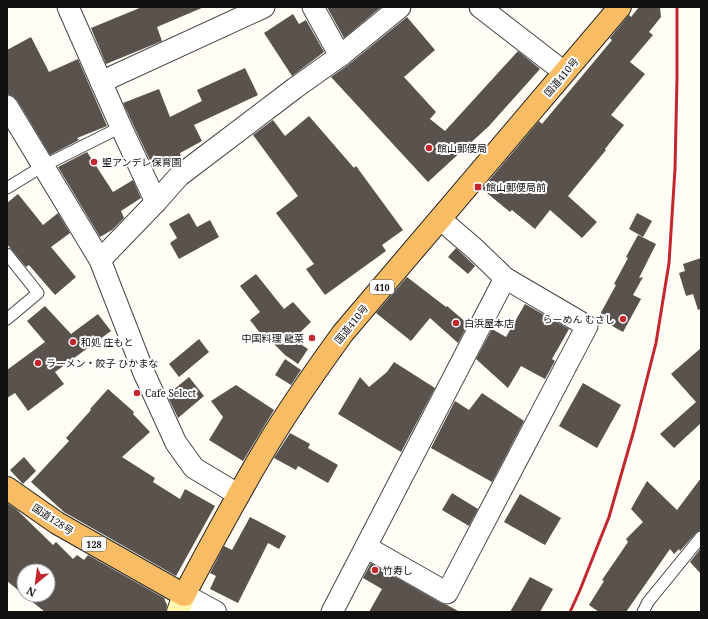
<svg xmlns="http://www.w3.org/2000/svg" width="708" height="619" font-family="'Noto Serif','Noto Sans JP',serif">
<rect width="100%" height="100%" fill="#fffdf5"/>
<!-- building -->
<g fill="#5a524d">
<polygon points="142,7 204,7 157,27 162,41 106,64 91,28"/>
<polygon points="327,7 381,7 344,38"/>
<polygon points="639,7 660,7 661,17 649,32 653,35 630,62 645,74 611,115 624,125 605,149 606,150 568,196 597,222 582,238 550,210 535,229 512,210 510,212 482,189 539,121 542,124 612,40 610,38 629,15 631,17"/>
<polygon points="293,14 299,24 306,20 324,52 292,76 264,33"/>
<polygon points="407,17 435,50 404,77 436,112 430,119 445,131 518,51 540,69 489,126 428,182 331,77 348,65"/>
<polygon points="31,37 49,72 78,59 107,126 77,138 79,140 50,155 17,100 13,96 7,94 7,50"/>
<polygon points="245,68 258,95 194,125 202,141 180,153 181,157 154,169 123,103 159,89 170,117 202,101 197,90"/>
<polygon points="309,116 354,168 356,166 403,230 382,245 386,251 325,295 306,269 314,264 276,213 298,196 253,135 273,120 285,136"/>
<polygon points="87,152 113,192 133,180 141,198 121,211 124,218 112,230 100,237 58,167"/>
<polygon points="18,194 43,225 58,213 70,233 51,247 76,277 55,295 29,265 26,267 7,244 7,203"/>
<polygon points="189,213 197,227 210,220 219,237 179,259 170,243 177,238 169,224"/>
<polygon points="637,213 652,221 643,237 629,229"/>
<polygon points="638,235 656,244 639,278 643,277 633,295 641,299 623,332 598,318 616,285 614,284 628,258 626,257"/>
<polygon points="456,248 475,266 468,274 448,257"/>
<polygon points="701,258 701,309 698,310 693,294 686,296 679,273 685,271 683,264"/>
<polygon points="256,274 284,309 293,302 311,322 293,339 308,349 298,364 285,355 262,332 260,333 250,320 260,312 240,286"/>
<polygon points="407,277 446,307 447,306 468,324 458,343 430,318 411,341 376,313"/>
<polygon points="525,304 569,329 552,359 555,361 545,379 521,366 508,388 476,359 492,329 506,337"/>
<polygon points="45,306 71,334 98,314 111,331 55,372 64,384 28,411 15,393 7,398 7,370 45,342 27,321"/>
<polygon points="199,339 209,352 179,377 169,364"/>
<polygon points="701,348 701,423 674,448 660,434 696,402 671,374"/>
<polygon points="285,359 301,370 291,385 275,375"/>
<polygon points="394,362 435,388 401,452 338,414 360,377 369,387 387,372"/>
<polygon points="189,377 204,396 178,418 167,395"/>
<polygon points="583,383 621,405 597,448 559,426"/>
<polygon points="236,385 274,410 243,461 209,440 223,417 211,401"/>
<polygon points="108,389 134,412 133,414 150,432 122,457 155,478 153,482 180,499 185,489 215,506 176,576 64,512 31,482 69,441 66,438 91,410 90,409"/>
<polygon points="482,393 524,421 492,482 431,448 455,401 469,410"/>
<polygon points="290,433 310,444 308,448 338,465 328,483 298,466 296,470 274,458"/>
<polygon points="24,457 36,471 23,484 10,470"/>
<polygon points="701,478 701,530 696,533 680,551 679,549 674,554 670,549 626,612 599,612 589,605 604,581 602,580 628,542 626,539 643,522 631,509 647,481 677,510"/>
<polygon points="452,493 478,509 469,526 442,510"/>
<polygon points="520,494 561,518 545,545 504,522"/>
<polygon points="7,503 17,510 53,545 56,542 73,559 77,555 84,560 88,555 164,598 167,605 166,612 45,612 24,595 48,595 48,571 24,571 24,595 7,581"/>
<polygon points="250,517 286,536 279,549 268,543 238,603 210,589 216,576 210,573 224,546 232,550"/>
<polygon points="701,548 701,574 690,562"/>
<polygon points="371,563 441,603 447,605 460,612 369,612 382,589 363,578"/>
<polygon points="530,577 553,589 540,612 510,612"/>
</g>
<g fill="none" stroke-linecap="round" stroke-linejoin="round">
<!-- service casing -->
<g stroke="#444" stroke-width="13">
<g id="service">
<polyline points="7,188 43,166 121,127"/>
<polyline points="7,254 38,293 7,319"/>
<polyline points="643,612 648,602 701,537"/>
</g>
</g>
<!-- minor casing -->
<g stroke="#444" stroke-width="23">
<g id="minor">
<polyline points="68,7 121,127 156,202"/>
<polyline points="313,7 340,56"/>
<polyline points="480,7 564,72"/>
<polyline points="101,82 264,7"/>
<polyline points="7,106 100,260 144,373 176,443 194,468 239,495"/>
<polyline points="100,260 156,202 179,176 295,88 340,56 400,7"/>
<polyline points="366,547 447,593 587,326 505,278 475,249 440,219"/>
<polyline points="332,612 505,278"/>
</g>
</g>
<!-- tertiary casing -->
<g stroke="#444" stroke-width="24">
<polyline id="tertiary" points="184,595 215,612"/>
</g>
<!-- secondary casing -->
<g stroke="#333" stroke-width="24">
<polyline id="secondary" points="178,612 184,595"/>
</g>
<!-- trunk casing -->
<g stroke="#222" stroke-width="24">
<path id="trunk" d="M7,488L57,523L184,595C213,541 242,486 274,434C296,399 319,366 343,333L620,7"/>
</g>
<!-- service -->
<use href="#service" stroke="#fff" stroke-width="11"/>
<!-- minor -->
<use href="#minor" stroke="#fff" stroke-width="21"/>
<!-- tertiary -->
<use href="#tertiary" stroke="#fff" stroke-width="22"/>
<!-- secondary -->
<use href="#secondary" stroke="#fff6b0" stroke-width="22"/>
<!-- trunk -->
<use href="#trunk" stroke="#f7bc64" stroke-width="22"/>
<!-- rail -->
<polyline stroke="#c4262e" stroke-width="3" points="570,612 580,590 609,517 634,430 656,343 669,263 675,169 677,78 677,7"/>
</g>
<!-- markers -->
<g fill="#c4262e" stroke="#fff" stroke-width="1.5">
<circle cx="429" cy="148" r="4"/>
<circle cx="94" cy="162" r="4"/>
<rect x="474" y="183" width="8" height="8" rx="2"/>
<circle cx="623" cy="319" r="4"/>
<circle cx="456" cy="323" r="4"/>
<circle cx="312" cy="338" r="4"/>
<circle cx="73" cy="342" r="4"/>
<circle cx="38" cy="363" r="4"/>
<circle cx="137" cy="393" r="4"/>
<circle cx="375" cy="570" r="4"/>
</g>
<g text-anchor="middle" dominant-baseline="central" stroke-width="4" stroke-linejoin="round" paint-order="stroke">
<!-- shield labels -->
<g fill="#fff" stroke="#585858" stroke-width="1">
<rect x="370" y="280" width="24" height="14" rx="3"/>
<rect x="82" y="537" width="24" height="14" rx="3"/>
</g>
<g font-size="9" font-weight="bold" fill="#111">
<text x="382" y="287">410</text>
<text x="94" y="544">128</text>
</g>
<!-- street labels -->
<g font-size="10" fill="#111" stroke="#fff">
<text transform="translate(561 77) rotate(-50)">国道410号</text>
<text transform="translate(351 324) rotate(-51)">国道410号</text>
<text transform="translate(53 519) rotate(33)">国道128号</text>
</g>
<!-- poi labels -->
<g font-size="10" fill="#111" stroke="#fff" text-anchor="start">
<text x="437" y="148">館山郵便局</text>
<text x="102" y="162">聖アンデレ保育園</text>
<text x="486" y="187">館山郵便局前</text>
<text x="615" y="319" text-anchor="end">らーめん むさし</text>
<text x="464" y="323">白浜屋本店</text>
<text x="304" y="338" text-anchor="end">中国料理 龍菜</text>
<text x="81" y="342">和処 庄もと</text>
<text x="46" y="363">ラーメン・餃子 ひかまな</text>
<text x="145" y="393">Cafe Select</text>
<text x="383" y="570">竹寿し</text>
</g>
</g>
<!-- border -->
<rect width="708" height="619" fill="none" stroke="#111111" stroke-width="16"/>
<!-- north arrow -->
<g transform="translate(36 583) rotate(209)"><circle r="19" fill="#ffffff" stroke="#a0a0a0"/>
<path d="M0-3L7 15L0 10L-7 15Z" fill="#c4262e"/>
<text y="-6" font-size="11" font-weight="bold" text-anchor="middle" fill="#111111">N</text>
</g>
</svg>
